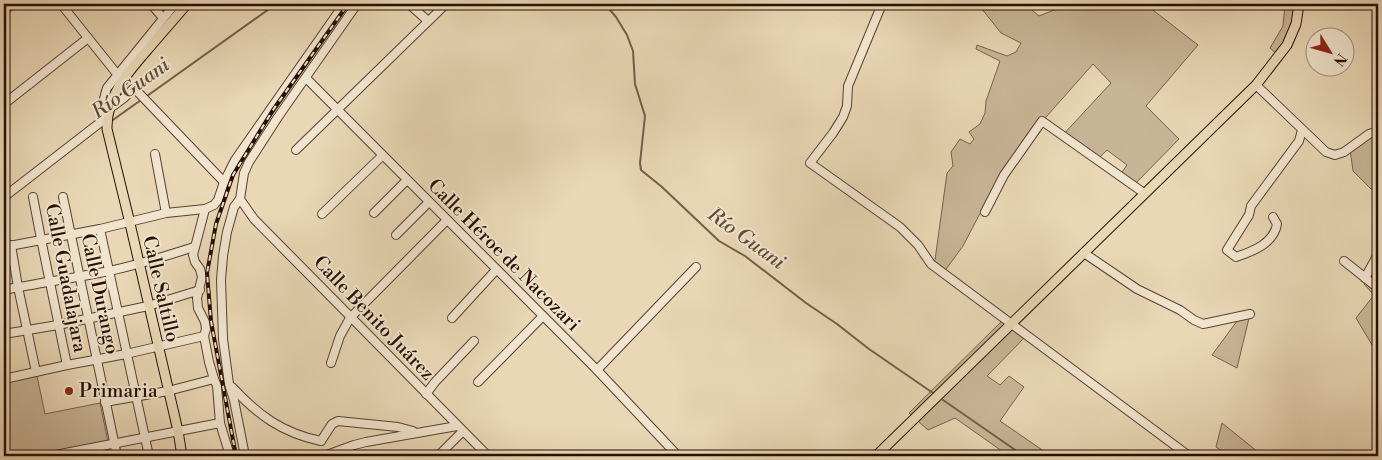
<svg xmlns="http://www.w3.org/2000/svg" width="1382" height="460" font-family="'Libre Bodoni',serif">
<rect width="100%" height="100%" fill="#e9d7b5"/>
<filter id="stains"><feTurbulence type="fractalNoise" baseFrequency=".004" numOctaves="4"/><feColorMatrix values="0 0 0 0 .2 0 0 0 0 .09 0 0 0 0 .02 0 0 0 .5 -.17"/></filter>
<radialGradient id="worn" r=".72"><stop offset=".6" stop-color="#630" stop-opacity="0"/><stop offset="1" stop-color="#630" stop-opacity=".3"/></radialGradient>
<!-- green -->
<g fill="#c8b597" stroke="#77624d">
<polygon points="978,4 1025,4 1039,16 1059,8 1063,4 1145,4 1198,45 1146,106 1179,139 1133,186 1120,175 1127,165 1107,150 1096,161 1060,138 1111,83 1093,64 1039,125 999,177 963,246 944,272 931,264 935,260 947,173 953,166 951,152 960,139 970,144 974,139 969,132 980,124 985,113 986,101 1000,61 976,49 977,45 1007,56 1016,52 1021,43 1001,33"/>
<polygon points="1285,4 1299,4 1296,24 1279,56 1270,48 1283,26"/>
<polygon points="1378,131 1378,196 1353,171 1350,149"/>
<polygon points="1378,254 1378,355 1356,318 1374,295 1364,284"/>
<polygon points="1250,314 1237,368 1212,355 1240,317"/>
<polygon points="1005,318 1027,335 987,376 1000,385 1009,376 1024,387 1000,421 1051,456 1009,456 955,418 928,430 909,413"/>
<polygon points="37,376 45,414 100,403 108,442 39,456 4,456 4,383"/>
<polygon points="1222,423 1263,456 1229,456 1216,447"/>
</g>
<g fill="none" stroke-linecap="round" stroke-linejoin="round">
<!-- stream -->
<g stroke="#735e49" stroke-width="2">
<polyline points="605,4 616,17 627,35 633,51 635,84 645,116 640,163 641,170 662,187 719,241 745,256 806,303 837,324 869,349 933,393"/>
<polyline points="147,96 276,4"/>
<polyline points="110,122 141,100"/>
<polyline points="943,400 1024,456"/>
</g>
<!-- minor casing -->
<g stroke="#574130" stroke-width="10">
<g id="minor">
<polyline points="61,4 117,74"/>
<polyline points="151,4 163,18"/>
<polyline points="409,4 428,21"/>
<polyline points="454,4 457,5 462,4"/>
<polyline points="882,4 848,86 847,106 843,117 833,133 810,163 900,227 918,245 931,264 1189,456"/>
<polyline points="4,11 12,4"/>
<polyline points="306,78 597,370 678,456"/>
<polyline points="1256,85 1326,152 1335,155 1344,152 1369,134 1378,131"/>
<polyline points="4,104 88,38"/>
<polyline points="109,109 124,98 134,88 224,182"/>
<path d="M104,119C102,107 103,99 107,88L175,4"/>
<polyline points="296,150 446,4"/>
<polyline points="155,154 166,213"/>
<polyline points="4,197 106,118"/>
<polyline points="33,197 41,239 67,365"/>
<polyline points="63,197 117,456"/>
<polyline points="240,199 254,219 488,456"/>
<polyline points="205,209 193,255 195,262 200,269 202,277 197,298 198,308 205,322 206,329 204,336 209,362 214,379 217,386 220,423 230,456"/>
<polyline points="985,212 1004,175 1042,121 1144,193"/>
<polyline points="374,213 407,180"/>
<polyline points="322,214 382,156"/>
<path d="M1273,217L1277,224C1274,243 1254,251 1236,257L1227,250L1249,215L1251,206L1299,141L1302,130"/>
<polyline points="100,229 149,456"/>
<polyline points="396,235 429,202"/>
<polyline points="11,245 18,287 36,372"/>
<polyline points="4,247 100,229 166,213 205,209 214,205 218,200 224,182 235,160 344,4"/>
<polyline points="1084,253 1137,289 1180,310 1194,320 1203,324 1250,314"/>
<polyline points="1344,261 1378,288"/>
<polyline points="1365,278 1378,254"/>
<path d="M4,290C39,283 74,278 109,271C138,265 166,256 194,247"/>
<polyline points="452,318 496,270"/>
<polyline points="4,334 58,325 148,306 200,290"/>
<polyline points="331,363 340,336 350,318 447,220"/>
<polyline points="597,370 696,267"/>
<polyline points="4,379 67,365 126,354 204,336"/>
<polyline points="478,382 543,316"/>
<path d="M232,387C258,415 282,433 321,441"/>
<polyline points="426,394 435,382 474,341"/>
<polyline points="105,402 168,391 214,379"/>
<polyline points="321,441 332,424 338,421 398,427 413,431"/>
<polyline points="50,456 220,423"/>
<polyline points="245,456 234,400 229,384 223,339 221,280 223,256 227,232 234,207 240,199 244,173 249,162 278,117 357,4"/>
<polyline points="324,456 354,445 366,442 457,426"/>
<polyline points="438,456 462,432"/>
</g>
</g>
<!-- major casing -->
<g stroke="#260f03" stroke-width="11">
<g id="major">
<path d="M182,456L178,431L128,215L107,129C106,96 128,72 149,48C161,34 174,19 187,4"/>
<polyline points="876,456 1256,85 1287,45 1296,24 1299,4"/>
</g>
</g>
<!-- minor -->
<use href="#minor" stroke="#f1e5cf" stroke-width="8"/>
<!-- major -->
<use href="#major" stroke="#e9d7b5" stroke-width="9"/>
<!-- rail casing -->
<g stroke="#260f03" stroke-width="4">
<polyline id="rail" points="236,456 211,321 207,273 216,224 233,175 273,110 348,4"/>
</g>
<!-- rail -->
<use href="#rail" stroke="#f1e5cf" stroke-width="2" stroke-dasharray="5.5" stroke-linecap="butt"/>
</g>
<!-- markers -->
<circle fill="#8f2418" stroke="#f1e5cf" stroke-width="2" cx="69" cy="391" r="5"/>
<g text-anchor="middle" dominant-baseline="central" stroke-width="4" stroke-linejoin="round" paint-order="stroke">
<!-- street labels -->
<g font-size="19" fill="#260f03" stroke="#f1e5cf">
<text transform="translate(504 255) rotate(45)">Calle Héroe de Nacozari</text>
<text transform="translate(66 278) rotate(79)">Calle Guadalajara</text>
<text transform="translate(161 289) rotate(77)">Calle Saltillo</text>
<text transform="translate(100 294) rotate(78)">Calle Durango</text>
<text transform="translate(374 318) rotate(46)">Calle Benito Juárez</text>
</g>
<!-- poi labels -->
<g font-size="19" fill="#260f03" stroke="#f1e5cf" text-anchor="start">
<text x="79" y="391">Primaria</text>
</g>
<!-- water labels -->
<g font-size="20" font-style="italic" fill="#604a38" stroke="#f1e5cf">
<text transform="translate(131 89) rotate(-35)">Río Guani</text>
<text transform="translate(746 239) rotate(36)">Río Guani</text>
</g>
</g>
<!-- margin -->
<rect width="1382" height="460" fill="none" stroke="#e9d7b5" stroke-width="20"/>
<rect x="5" y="5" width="1372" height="450" fill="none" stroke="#260f03" stroke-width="2.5"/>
<rect x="10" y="10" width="1362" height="440" fill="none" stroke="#260f03"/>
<!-- north arrow -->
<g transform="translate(1330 52) rotate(127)"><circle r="24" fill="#f1e5cf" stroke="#a08f7d"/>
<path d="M0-4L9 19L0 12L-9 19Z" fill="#8f2418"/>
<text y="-8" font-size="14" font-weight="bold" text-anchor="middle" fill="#260f03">N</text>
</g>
<rect width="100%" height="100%" filter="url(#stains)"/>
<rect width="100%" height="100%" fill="url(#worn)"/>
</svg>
